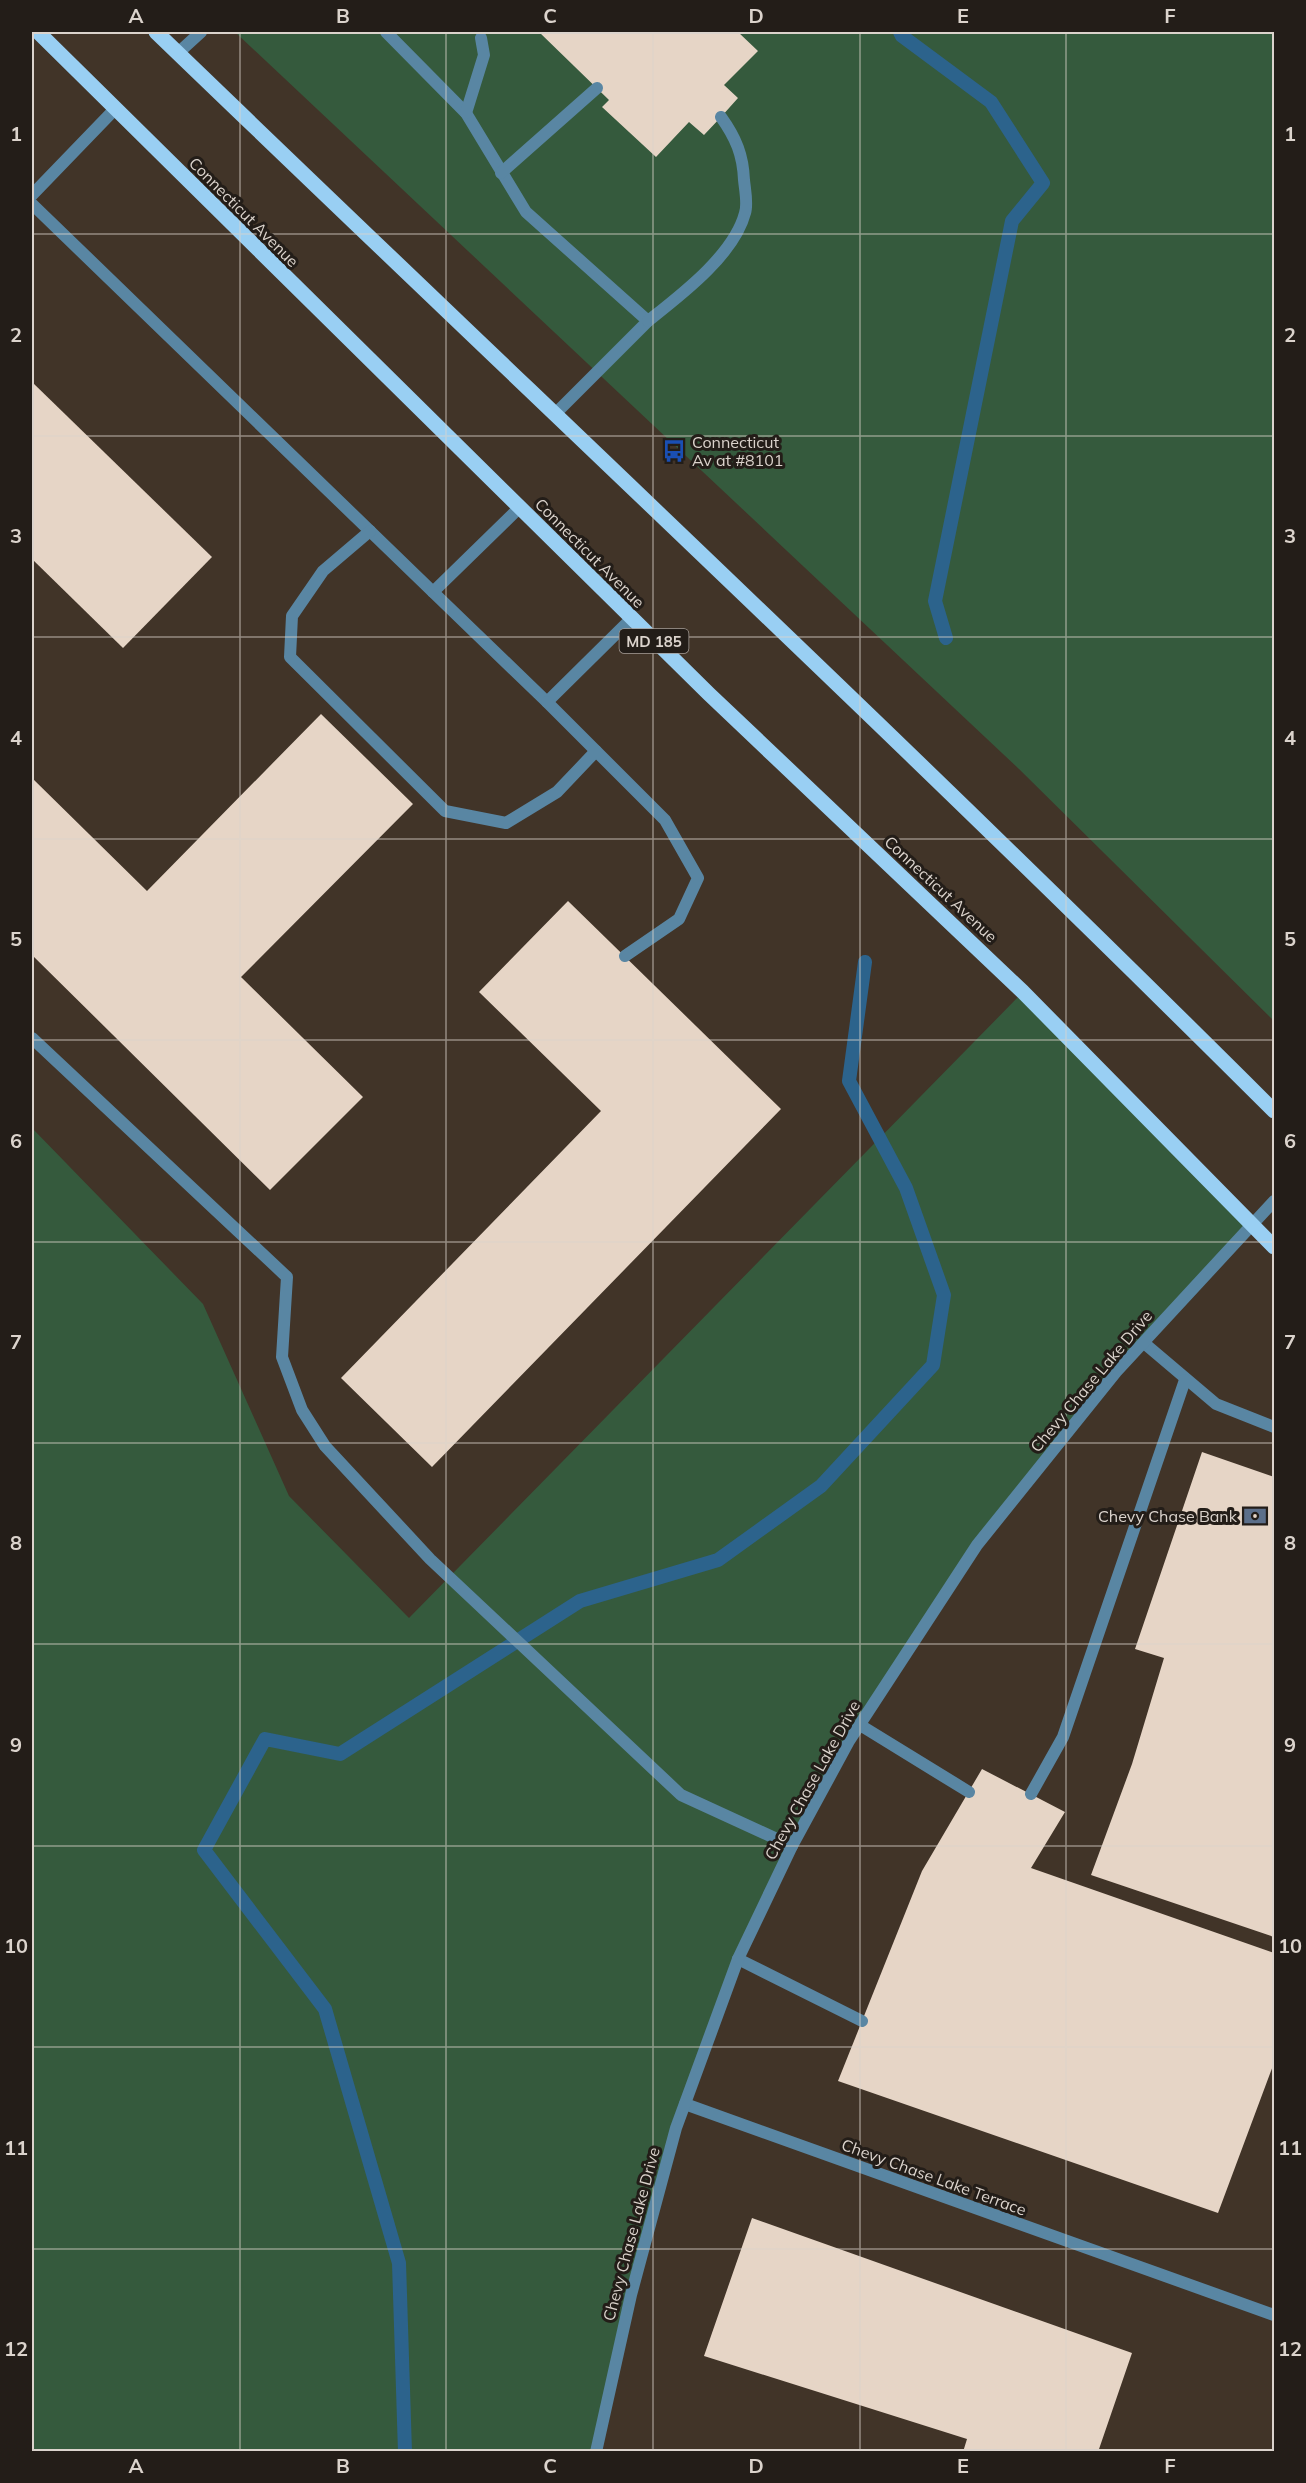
<svg xmlns="http://www.w3.org/2000/svg" width="1306" height="2483" font-family="Mulish,sans-serif">
<rect width="100%" height="100%" fill="#413428"/>
<!-- green -->
<g fill="#355a3d">
<polygon points="235,32 1274,32 1274,1021 1019,769"/>
<polygon points="1023,992 1252,1226 1116,1372 977,1545 849,1741 738,1959 685,2104 596,2451 32,2451 32,1128 203,1304 289,1496 409,1618"/>
</g>
<g fill="none" stroke-linecap="round" stroke-linejoin="round">
<!-- stream -->
<g stroke="#2c638c" stroke-width="14">
<polyline points="900,32 902,36 991,102 1043,183 1012,221 935,601 946,638"/>
<polyline points="405,2452 399,2263 325,2009 204,1850 265,1739 340,1754 580,1601 718,1560 821,1486 933,1365 944,1295 906,1188 849,1081 865,962"/>
</g>
</g>
<!-- building -->
<g fill="#e6d5c6">
<polygon points="539,32 738,32 758,51 724,85 738,98 721,117 704,135 689,122 656,157 602,107 609,100"/>
<polygon points="32,382 212,557 123,648 32,559"/>
<polygon points="321,714 413,804 241,977 363,1097 270,1190 32,955 32,778 147,891"/>
<polygon points="568,901 781,1109 432,1467 341,1378 601,1111 479,992"/>
<polygon points="1202,1452 1274,1477 1274,1937 1091,1875 1132,1764 1164,1658 1135,1649"/>
<polygon points="982,1769 1065,1812 1031,1868 1274,1953 1274,2063 1218,2213 838,2081 922,1871"/>
<polygon points="752,2218 1132,2353 1098,2452 963,2452 967,2439 704,2356"/>
</g>
<g fill="none" stroke-linecap="round" stroke-linejoin="round">
<!-- lane -->
<g stroke="#5986a3" stroke-width="12">
<polyline points="386,32 466,113 526,212 648,321 555,414"/>
<polyline points="178,53 201,32"/>
<polyline points="466,113 484,55 481,38"/>
<polyline points="501,173 597,88"/>
<polyline points="32,195 115,109"/>
<polyline points="32,204 433,592"/>
<path d="M648,321C681,295 734,255 745,213C748,204 745,190 744,180C743,155 736,138 721,117"/>
<polyline points="519,508 433,592 547,702 631,619"/>
<polyline points="370,531 323,571 292,616 290,657 445,811 506,823 557,792 596,751"/>
<polyline points="547,702 665,820 698,878 679,919 625,956"/>
<polyline points="32,1038 287,1277 282,1357 302,1410 325,1446 430,1559 681,1795 792,1846"/>
<polyline points="1144,1343 1216,1404 1274,1427"/>
<polyline points="860,1725 969,1792"/>
<polyline points="1031,1794 1063,1737 1185,1380"/>
<polyline points="738,1959 862,2021"/>
<polyline points="685,2104 1274,2315"/>
</g>
<!-- street -->
<polyline stroke="#5986a3" stroke-width="12" points="596,2452 631,2295 676,2128 738,1959 792,1846 849,1741 977,1545 1116,1372 1274,1201"/>
<!-- primary -->
<g stroke="#99cff3" stroke-width="15">
<polyline points="38,32 709,694 1023,992 1274,1247"/>
<path d="M156,32C528,391 907,745 1274,1111"/>
</g>
</g>
<!-- grid -->
<path fill="none" stroke="#dbd3cc" stroke-width="1.5" stroke-opacity="0.55" d="M240,32V2452M446,32V2452M653,32V2452M860,32V2452M1066,32V2452M32,234H1274M32,436H1274M32,637H1274M32,839H1274M32,1040H1274M32,1242H1274M32,1443H1274M32,1644H1274M32,1846H1274M32,2047H1274M32,2249H1274"/>
<!-- icons -->
<defs>
<g id="bus-bare" transform="scale(1.8)"><path d="M-5-6H5V4H4V6H2V4H-2V6H-4V4H-5ZM-3.5-4V0h7V-4ZM-3.5 1.2v1.5H-2V1.2ZM2 1.2v1.5H3.5V1.2Z" fill="#1a4fb4" stroke="#231d18" stroke-width="2.5" paint-order="stroke"/></g>
<g id="bank-bare" transform="scale(1.8)"><path d="M-6-4H6V4H-6ZM0-2.3a2.3 2.3 0 1 0 0 4.6a2.3 2.3 0 1 0 0-4.6Z" fill="#5c6f8a" stroke="#231d18" stroke-width="2.5" paint-order="stroke"/></g>
</defs>
<g fill-rule="evenodd">
<use href="#bus-bare" x="674" y="451"/>
<use href="#bank-bare" x="1255" y="1516"/>
</g>
<g text-anchor="middle" dominant-baseline="central" stroke-width="6" stroke-linejoin="round" paint-order="stroke">
<!-- shield labels -->
<rect fill="#231d18" stroke="#a49c96" stroke-width="1.5" x="619.5" y="629" width="69" height="24" rx="4.5"/>
<g font-size="15" font-weight="bold" fill="#dbd3cc">
<text x="654" y="641">MD 185</text>
</g>
<!-- street labels -->
<g font-size="16" fill="#dbd3cc" stroke="#231d18">
<text transform="translate(244 212) rotate(45)">Connecticut Avenue</text>
<text transform="translate(590 553) rotate(45)">Connecticut Avenue</text>
<text transform="translate(941 889) rotate(43)">Connecticut Avenue</text>
<text transform="translate(1091 1381) rotate(-50)">Chevy Chase Lake Drive</text>
<text transform="translate(812 1780) rotate(-61)">Chevy Chase Lake Drive</text>
<text transform="translate(934 2177) rotate(20)">Chevy Chase Lake Terrace</text>
<text transform="translate(631 2234) rotate(-75)">Chevy Chase Lake Drive</text>
</g>
<!-- poi labels -->
<g font-size="16" fill="#dbd3cc" stroke="#231d18" text-anchor="start">
<text x="692" y="442">Connecticut<tspan x="692" dy="18">Av at #8101</tspan></text>
<text x="1237" y="1516" text-anchor="end">Chevy Chase Bank</text>
</g>
</g>
<!-- border -->
<rect width="1306" height="2483" fill="none" stroke="#231d18" stroke-width="66"/>
<rect x="33" y="33" width="1240" height="2417" fill="none" stroke="#dbd3cc" stroke-width="2"/>
<g font-size="20" text-anchor="middle" font-weight="bold" fill="#dbd3cc">
<text x="136" y="23">A</text>
<text x="343" y="23">B</text>
<text x="550" y="23">C</text>
<text x="756" y="23">D</text>
<text x="963" y="23">E</text>
<text x="1170" y="23">F</text>
<text x="16" y="141">1</text>
<text x="1290" y="141">1</text>
<text x="16" y="342">2</text>
<text x="1290" y="342">2</text>
<text x="16" y="543">3</text>
<text x="1290" y="543">3</text>
<text x="16" y="745">4</text>
<text x="1290" y="745">4</text>
<text x="16" y="946">5</text>
<text x="1290" y="946">5</text>
<text x="16" y="1148">6</text>
<text x="1290" y="1148">6</text>
<text x="16" y="1349">7</text>
<text x="1290" y="1349">7</text>
<text x="16" y="1550">8</text>
<text x="1290" y="1550">8</text>
<text x="16" y="1752">9</text>
<text x="1290" y="1752">9</text>
<text x="16" y="1953">10</text>
<text x="1290" y="1953">10</text>
<text x="16" y="2155">11</text>
<text x="1290" y="2155">11</text>
<text x="16" y="2356">12</text>
<text x="1290" y="2356">12</text>
<text x="136" y="2473">A</text>
<text x="343" y="2473">B</text>
<text x="550" y="2473">C</text>
<text x="756" y="2473">D</text>
<text x="963" y="2473">E</text>
<text x="1170" y="2473">F</text>
</g>
</svg>
